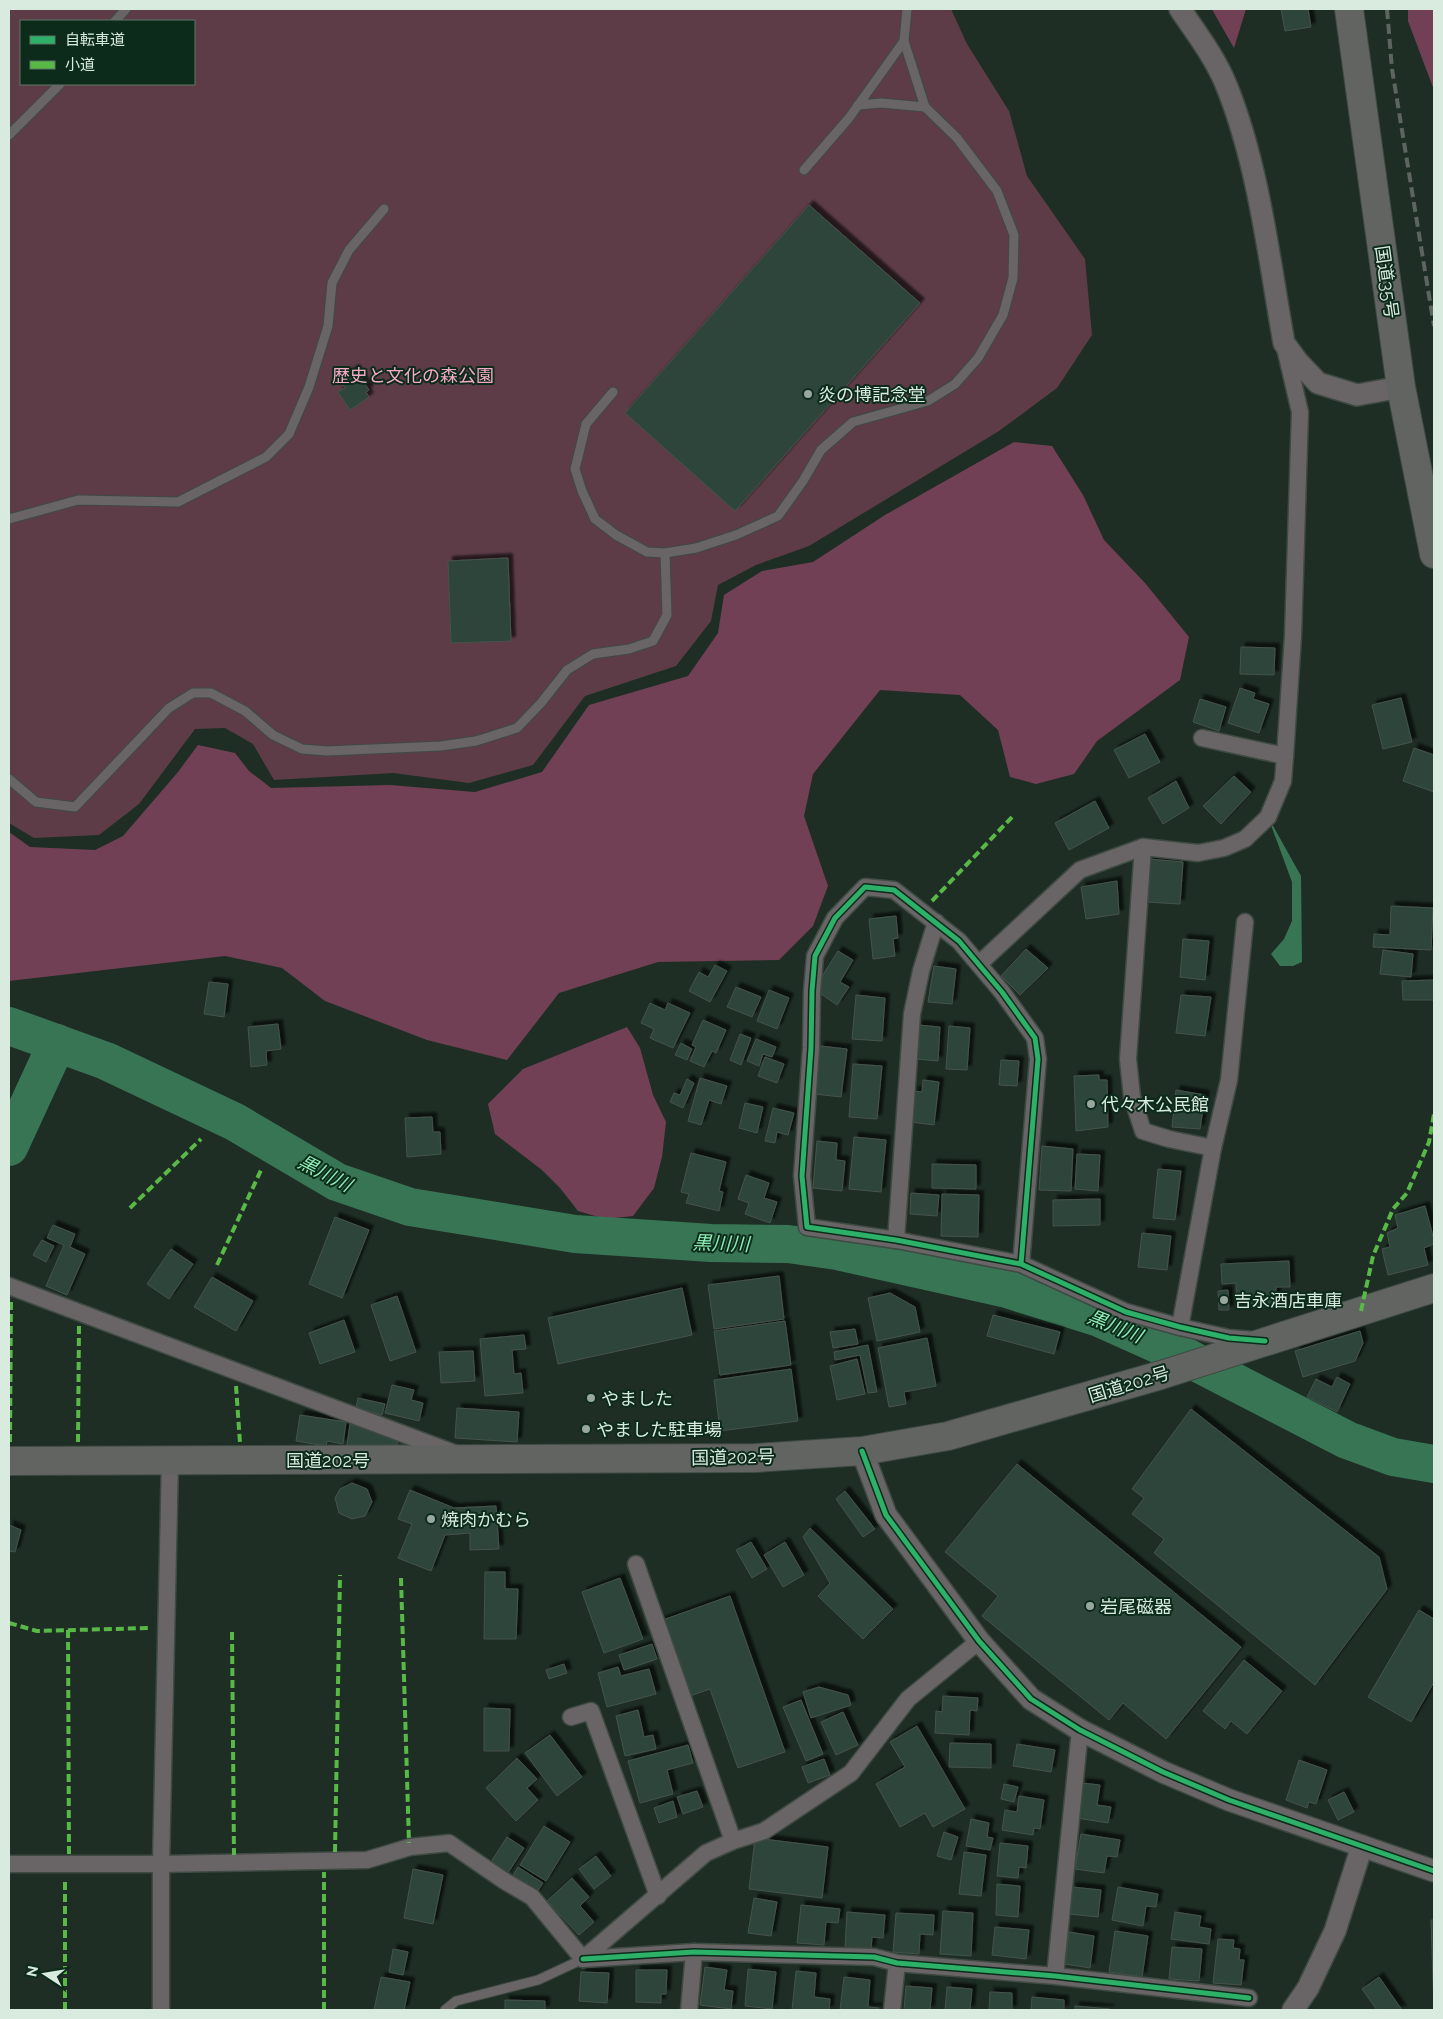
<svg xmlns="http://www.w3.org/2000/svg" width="1443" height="2019" font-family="Raleway,'Noto Sans JP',sans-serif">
<defs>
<filter id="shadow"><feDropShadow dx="4.5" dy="-4.5" stdDeviation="1" flood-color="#0009"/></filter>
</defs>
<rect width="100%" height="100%" fill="#1e2e25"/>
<!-- green -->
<path fill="#5d3c48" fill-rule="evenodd" d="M9,9H951L967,44L1009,111L1027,176L1085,259L1092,335L1057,388L999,431L809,546L756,565L718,585L711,621L676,666L585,696L533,765L469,783L393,773L274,780L253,744L225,728L195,729L139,804L99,835L34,838L9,823ZM21,21H194V84H21Z"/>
<!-- forest -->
<g fill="#724055">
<polygon points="1212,9 1246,9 1234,48 1214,13"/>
<polygon points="1408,9 1434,9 1434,90 1408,21"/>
<polygon points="1014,442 1052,446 1083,495 1104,540 1145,583 1189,637 1180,680 1097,741 1074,774 1036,784 1010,777 998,730 960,695 880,690 813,774 804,816 828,886 813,926 779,960 658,962 559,993 507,1060 427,1040 325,1001 282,968 225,956 9,981 9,832 30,847 95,850 123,836 178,772 198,745 235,753 249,771 271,788 390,785 475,792 542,772 589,705 688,676 718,633 724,595 762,571 813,562 885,515"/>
<polygon points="627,1027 640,1048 653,1095 666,1122 662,1157 654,1188 633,1216 605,1219 578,1211 560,1188 542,1170 495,1134 488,1104 523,1069"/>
</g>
<!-- water -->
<polygon fill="#387554" points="1268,817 1301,876 1302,962 1293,966 1280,966 1271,954 1284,939 1292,921 1292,882"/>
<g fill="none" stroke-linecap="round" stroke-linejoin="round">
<!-- river -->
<g stroke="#387554" stroke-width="38">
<polyline points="9,1026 106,1061 235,1122 337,1182 410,1207 575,1234 711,1243 788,1244 837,1251 1007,1289 1099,1318 1186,1357 1347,1440 1393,1457 1434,1464"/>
<polyline points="9,1147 57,1043"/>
</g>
</g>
<!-- building -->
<g fill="#2f443a" stroke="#45534b" filter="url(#shadow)">
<polygon points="1281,9 1308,9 1311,27 1285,31"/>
<polygon points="809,205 920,303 735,511 625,413"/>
<polygon points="355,369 369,390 366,392 369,397 350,410 338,392 345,388 339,379"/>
<polygon points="508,558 511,641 451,643 448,561"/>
<polygon points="1241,647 1275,648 1274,675 1240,674"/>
<polygon points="1240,688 1255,693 1253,699 1269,704 1259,733 1228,723"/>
<polygon points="1401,698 1412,742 1383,749 1372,705"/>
<polygon points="1200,699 1226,707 1219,731 1193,722"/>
<polygon points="1145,734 1160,762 1129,778 1114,750"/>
<polygon points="1414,748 1434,755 1434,792 1403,781"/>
<polygon points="1234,776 1251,792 1221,824 1203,806"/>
<polygon points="1176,781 1189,808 1163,824 1148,798"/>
<polygon points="1095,801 1109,828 1069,850 1055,823"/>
<polygon points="1149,859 1183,862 1180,904 1146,902"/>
<polygon points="1117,881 1119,914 1086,919 1081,887"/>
<polygon points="1391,906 1433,908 1431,950 1373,947 1374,934 1390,935"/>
<polygon points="896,916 898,938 893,939 895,956 873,959 869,919"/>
<polygon points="1183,939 1209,941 1205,980 1180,977"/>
<polygon points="1026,949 1048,968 1020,995 1001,976"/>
<polygon points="1383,950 1413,954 1411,977 1380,974"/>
<polygon points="838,951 853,960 840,982 849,987 837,1005 814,989"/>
<polygon points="715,965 727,971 710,1002 689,991 699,972 708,977"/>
<polygon points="934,966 956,969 952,1004 928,1002"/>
<polygon points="1434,980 1434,1000 1403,1000 1402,981"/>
<polygon points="209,982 228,984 224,1017 204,1014"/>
<polygon points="736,987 761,997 752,1017 727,1007"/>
<polygon points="769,990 789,998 777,1029 757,1021"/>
<polygon points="856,995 885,998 882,1041 852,1039"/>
<polygon points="1181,995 1211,997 1205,1036 1176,1033"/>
<polygon points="650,1003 665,1010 668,1003 690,1013 673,1048 650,1038 654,1029 641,1023"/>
<polygon points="703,1020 726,1030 716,1053 712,1051 704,1067 690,1061 696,1047 692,1045"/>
<polygon points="278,1024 281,1049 266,1051 267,1065 251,1067 248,1027"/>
<polygon points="918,1025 940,1027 938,1061 916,1059"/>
<polygon points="949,1026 970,1028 967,1070 946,1069"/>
<polygon points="740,1034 751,1038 741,1065 730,1060"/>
<polygon points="756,1039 776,1047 772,1057 763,1054 759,1066 747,1061"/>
<polygon points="681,1043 692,1049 687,1060 675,1055"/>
<polygon points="820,1046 847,1049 841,1097 814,1094"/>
<polygon points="765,1057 784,1064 777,1083 758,1076"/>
<polygon points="1001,1060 1019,1061 1017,1086 999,1085"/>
<polygon points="853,1064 882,1066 877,1119 849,1117"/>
<polygon points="1099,1075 1099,1080 1107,1080 1108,1127 1076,1131 1074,1076"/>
<polygon points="700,1078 727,1086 721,1104 709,1100 701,1125 688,1121"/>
<polygon points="687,1079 694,1083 683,1108 670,1102 674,1093 680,1095"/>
<polygon points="923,1080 939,1082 934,1125 911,1122 914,1091 922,1092"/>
<polygon points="1176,1090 1205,1095 1200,1129 1172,1127"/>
<polygon points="745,1103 763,1107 757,1133 739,1128"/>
<polygon points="773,1108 794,1113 788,1135 777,1132 775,1143 765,1141"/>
<polygon points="432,1117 433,1132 440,1132 441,1154 407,1157 405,1118"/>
<polygon points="854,1137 886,1140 881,1192 849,1189"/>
<polygon points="817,1141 837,1143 836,1160 845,1161 842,1191 813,1188"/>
<polygon points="1042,1146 1073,1149 1071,1191 1039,1190"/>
<polygon points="691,1153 726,1162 719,1191 723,1192 719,1211 686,1203 689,1194 681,1192"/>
<polygon points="1077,1154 1100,1155 1098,1191 1075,1189"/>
<polygon points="932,1164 976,1165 976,1189 932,1188"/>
<polygon points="1158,1169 1181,1171 1175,1220 1153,1218"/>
<polygon points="746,1175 769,1183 764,1198 777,1202 770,1223 745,1214 749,1203 738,1199"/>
<polygon points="911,1193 939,1195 937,1216 910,1214"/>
<polygon points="942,1194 979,1195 978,1237 941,1236"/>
<polygon points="1100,1199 1100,1225 1053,1226 1053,1200"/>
<polygon points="1425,1206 1434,1240 1434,1244 1424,1248 1428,1265 1388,1275 1382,1249 1390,1247 1387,1233 1398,1228 1395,1215"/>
<polygon points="335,1217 369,1230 342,1298 309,1284"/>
<polygon points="53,1225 75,1234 70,1247 85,1254 67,1295 46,1286 64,1245 47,1238"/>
<polygon points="1142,1233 1171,1236 1167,1270 1138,1267"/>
<polygon points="42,1240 54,1246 46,1262 33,1255"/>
<polygon points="171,1249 193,1264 169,1299 147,1284"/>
<polygon points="1289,1261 1290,1287 1276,1287 1276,1306 1237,1308 1236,1283 1222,1284 1221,1264"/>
<polygon points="779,1276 784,1319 714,1329 708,1285"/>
<polygon points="212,1277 253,1301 236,1331 194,1307"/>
<polygon points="682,1288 692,1335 558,1364 548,1318"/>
<polygon points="1228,1290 1229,1310 1219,1310 1218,1291"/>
<polygon points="890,1293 915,1307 920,1332 877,1341 868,1298"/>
<polygon points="397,1296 416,1352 390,1361 371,1305"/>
<polygon points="993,1315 1060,1332 1054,1354 987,1336"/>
<polygon points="344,1320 355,1352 320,1364 309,1333"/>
<polygon points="785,1321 791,1365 720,1375 714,1331"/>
<polygon points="855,1329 858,1344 833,1348 830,1332"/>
<polygon points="1360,1331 1363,1343 1355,1361 1303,1377 1295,1351"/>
<polygon points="524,1335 526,1349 512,1350 514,1374 521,1373 523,1393 485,1396 480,1339"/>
<polygon points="927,1338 936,1386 904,1392 906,1404 889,1407 878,1348"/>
<polygon points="868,1345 877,1392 868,1393 860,1355 835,1360 834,1352"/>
<polygon points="473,1351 475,1381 441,1383 439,1352"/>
<polygon points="857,1359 865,1394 837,1400 830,1366"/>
<polygon points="791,1369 798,1421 720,1431 714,1380"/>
<polygon points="1337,1377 1350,1384 1337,1412 1307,1397 1316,1379 1332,1387"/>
<polygon points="392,1385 414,1390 411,1400 423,1403 419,1421 385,1413"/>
<polygon points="358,1398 385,1404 382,1415 356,1408"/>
<polygon points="457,1408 519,1412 517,1442 455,1438"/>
<polygon points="1191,1409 1379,1557 1387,1589 1315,1685 1154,1553 1164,1539 1132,1514 1144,1498 1132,1489"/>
<polygon points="300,1415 346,1422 343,1444 327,1441 326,1446 296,1441"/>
<polygon points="350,1424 398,1434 397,1445 347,1445"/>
<polygon points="1017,1464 1241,1647 1166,1739 1123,1703 1109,1720 982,1616 998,1596 945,1552"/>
<polygon points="352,1483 367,1489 372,1502 365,1516 352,1519 339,1513 335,1498 340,1489"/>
<polygon points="410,1490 454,1508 496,1506 499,1549 470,1550 470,1533 459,1534 445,1535 431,1571 398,1558 412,1524 398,1519"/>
<polygon points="845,1491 875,1529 863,1537 836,1499"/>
<polygon points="9,1525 21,1530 15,1552 9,1551"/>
<polygon points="810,1528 893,1609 863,1639 818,1596 830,1583 803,1537"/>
<polygon points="751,1542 767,1569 752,1578 736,1550"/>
<polygon points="785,1542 804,1575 783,1587 764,1555"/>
<polygon points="485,1572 505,1572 505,1589 518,1589 516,1639 484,1639"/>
<polygon points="620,1578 643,1639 604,1653 582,1592"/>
<polygon points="730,1596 785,1752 738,1768 710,1689 687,1697 660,1621"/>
<polygon points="1419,1610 1434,1619 1434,1682 1411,1722 1368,1697"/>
<polygon points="652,1644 657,1659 624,1670 619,1655"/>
<polygon points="1244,1660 1282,1691 1247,1734 1231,1721 1225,1729 1203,1711"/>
<polygon points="564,1664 567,1673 549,1679 546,1670"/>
<polygon points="618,1667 621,1676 649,1669 656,1694 607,1707 598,1673"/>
<polygon points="819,1687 848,1695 851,1705 811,1718 803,1692"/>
<polygon points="943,1696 978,1698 977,1711 970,1710 969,1735 935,1733 936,1711 942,1712"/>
<polygon points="801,1700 823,1754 806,1761 783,1707"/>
<polygon points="484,1708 510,1709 509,1751 484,1751"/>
<polygon points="638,1710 644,1737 653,1735 656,1749 625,1756 616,1716"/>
<polygon points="843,1712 858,1745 836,1755 821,1722"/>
<polygon points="917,1726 965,1809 933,1827 925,1813 900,1827 876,1784 905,1767 890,1742"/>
<polygon points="550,1735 582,1777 557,1796 525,1753"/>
<polygon points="950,1743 991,1744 991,1768 949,1767"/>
<polygon points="1017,1744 1055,1750 1051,1772 1013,1766"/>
<polygon points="688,1745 693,1763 667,1770 673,1794 640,1803 628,1761"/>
<polygon points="517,1758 537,1779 527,1788 538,1800 516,1821 486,1788"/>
<polygon points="824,1759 830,1775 808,1783 802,1767"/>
<polygon points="1299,1760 1327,1770 1316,1804 1309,1802 1307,1808 1286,1800"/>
<polygon points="1082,1783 1100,1785 1097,1805 1111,1807 1108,1823 1077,1818"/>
<polygon points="1004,1784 1018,1787 1014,1802 1001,1799"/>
<polygon points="697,1791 703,1807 683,1814 677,1797"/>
<polygon points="1344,1792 1354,1812 1338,1820 1328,1800"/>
<polygon points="1019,1796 1044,1800 1040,1829 1034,1828 1033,1835 1002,1830 1005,1810 1017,1812"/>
<polygon points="673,1801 677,1817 659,1823 654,1808"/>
<polygon points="971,1819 989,1823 987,1837 993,1838 990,1850 966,1846"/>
<polygon points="544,1826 570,1842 546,1881 520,1865"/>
<polygon points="944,1832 958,1837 951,1860 937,1856"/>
<polygon points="1081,1834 1120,1840 1117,1857 1107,1856 1104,1873 1075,1869"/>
<polygon points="507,1837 524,1848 506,1876 489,1865"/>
<polygon points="755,1838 828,1847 822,1898 749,1889"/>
<polygon points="1000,1843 1028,1846 1026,1868 1019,1867 1018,1878 997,1876"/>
<polygon points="964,1852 986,1855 981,1896 959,1894"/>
<polygon points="596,1856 611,1876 594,1889 579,1869"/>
<polygon points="518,1867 543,1883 535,1895 511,1879"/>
<polygon points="413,1869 443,1875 433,1924 404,1918"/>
<polygon points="572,1878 589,1897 580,1906 594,1922 579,1935 547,1901"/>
<polygon points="997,1884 1020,1886 1018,1917 996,1915"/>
<polygon points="1072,1887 1101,1890 1098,1917 1069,1914"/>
<polygon points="1118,1887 1158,1894 1156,1907 1146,1906 1143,1926 1112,1920"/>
<polygon points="754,1898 777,1902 771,1936 748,1933"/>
<polygon points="801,1905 840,1909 838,1923 826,1922 824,1945 797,1943"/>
<polygon points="943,1911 973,1913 971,1956 940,1954"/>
<polygon points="847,1912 885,1915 883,1938 872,1937 871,1950 845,1948"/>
<polygon points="1175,1912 1201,1916 1199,1927 1211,1929 1209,1944 1171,1939"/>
<polygon points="896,1913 934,1915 933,1935 920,1934 919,1954 893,1952"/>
<polygon points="1431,1920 1434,1920 1434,2010"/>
<polygon points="995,1927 1029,1930 1026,1959 992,1955"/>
<polygon points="1115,1931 1148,1936 1142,1977 1109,1972"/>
<polygon points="1069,1932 1094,1936 1090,1968 1065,1964"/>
<polygon points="1218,1939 1234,1940 1233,1948 1240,1949 1239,1960 1244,1960 1241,1985 1213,1983"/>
<polygon points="1172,1947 1202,1949 1199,1981 1169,1979"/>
<polygon points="393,1949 408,1952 403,1975 389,1972"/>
<polygon points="705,1967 727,1970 724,1990 733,1991 731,2009 700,2005"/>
<polygon points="748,1969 776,1972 772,2009 745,2006"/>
<polygon points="636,1970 667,1970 666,1994 661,1994 661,2003 636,2002"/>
<polygon points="796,1971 816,1973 814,1997 830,1999 829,2010 792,2010"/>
<polygon points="581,1972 609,1973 607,2003 579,2001"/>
<polygon points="381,1977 410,1982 404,2010 374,2010"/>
<polygon points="844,1977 870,1980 868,2007 879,2008 878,2010 840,2010"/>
<polygon points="1379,1977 1402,2010 1377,2010 1362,1989"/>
<polygon points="906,1986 932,1988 930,2010 904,2010"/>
<polygon points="947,1987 972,1989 970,2010 945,2010"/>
<polygon points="990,1992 1012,1993 1012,2010 989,2010"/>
<polygon points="1032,1997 1064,2000 1064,2010 1031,2010"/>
<polygon points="505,2000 545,2001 545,2010 505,2010"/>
<polygon points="1075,2006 1110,2009 1109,2010 1075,2010"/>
</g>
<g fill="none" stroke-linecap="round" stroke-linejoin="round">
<!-- service casing -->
<g stroke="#3e4a43" stroke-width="11">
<g id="service">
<polyline points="115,21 126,9"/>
<polyline points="858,105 881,103 925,107"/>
<polyline points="9,135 60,84"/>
<polyline points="804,170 849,118 904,41"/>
<polyline points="613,392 586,424 575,469 582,491 595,519 616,535 647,552 665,553 696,548 736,535 778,516 803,481 821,450 853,422 928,401 955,384 978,358 1003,315 1013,278 1014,235 997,191 957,138 925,107 904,41 907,9"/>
<polyline points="9,519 78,500 178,502 266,457 289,434 309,387 328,326 332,283 349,250 384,209"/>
<polyline points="9,779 36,802 75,807 169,708 193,693 211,693 245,711 273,735 302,749 327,751 441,746 476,741 517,728 541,703 567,670 593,654 629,649 653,641 667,615 665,553"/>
<polyline points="445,2010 456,2001 538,1980 583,1959"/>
</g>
</g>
<!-- minor casing -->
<g stroke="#3e4a43" stroke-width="19">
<g id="minor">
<polyline points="1202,738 1285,756 1293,636 1300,412 1285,348"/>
<polyline points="1143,847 1128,1059 1132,1097 1143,1131 1169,1139 1213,1148"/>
<polyline points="979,964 1080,870 1143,847 1198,853 1224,848 1245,839 1268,817 1283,781 1285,756"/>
<polyline points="896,1240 912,1014 921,971 936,922"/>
<polyline points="1021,1264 1038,1059 1035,1038 1002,992 959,941 894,890 865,887 835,918 815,956 812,991 811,1048 802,1176 807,1227 896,1240 1021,1264 1126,1312 1180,1327 1229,1338 1253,1340"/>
<polyline points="9,1286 454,1453"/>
<polyline points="1180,1327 1213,1148 1229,1080 1245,922"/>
<polyline points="636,1564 733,1841"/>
<polyline points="571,1717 591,1711 658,1896"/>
<polyline points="9,1864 161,1864 367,1860 410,1847 449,1843 503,1880 532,1897 583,1959"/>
<polyline points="583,1959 694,1952 874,1957 897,1963 1055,1976 1249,1998"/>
<polyline points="583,1959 706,1853 733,1841 764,1831 851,1773 908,1699 979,1641"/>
<polyline points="1055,1976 1080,1730"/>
<polyline points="161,2010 161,1864 170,1460"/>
<polyline points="689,2010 694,1952"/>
<polyline points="892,2010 897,1963"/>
</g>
</g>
<!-- tertiary casing -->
<g stroke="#3e4a43" stroke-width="24">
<g id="tertiary">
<path d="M1180,9C1197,34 1216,59 1227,87C1259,167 1269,259 1284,343L1298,362L1318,383L1357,395L1401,387"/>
<polyline points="862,1451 886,1515 979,1641 1031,1699 1080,1730 1163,1772 1229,1800 1434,1871"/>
<polyline points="1293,2010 1308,1988 1335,1931 1362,1846"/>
</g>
</g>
<!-- trunk casing -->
<g stroke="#3e4a43" stroke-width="30">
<g id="trunk">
<polyline points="1349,9 1401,387 1434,554"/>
<polyline points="9,1461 755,1458 862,1451 948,1436 1161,1375 1434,1288"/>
</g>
</g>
<!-- service -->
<use href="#service" stroke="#696566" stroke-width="9"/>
<!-- minor -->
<use href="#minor" stroke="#696566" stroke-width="16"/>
<!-- tertiary -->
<use href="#tertiary" stroke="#696566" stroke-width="21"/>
<!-- trunk -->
<use href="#trunk" stroke="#626462" stroke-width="28"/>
<!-- rail -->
<polyline stroke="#5e6460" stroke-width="4" stroke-dasharray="10 5" stroke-linecap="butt" points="1387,9 1392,69 1434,326"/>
<!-- quiet -->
<g stroke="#58b947" stroke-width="4" stroke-dasharray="8 4" stroke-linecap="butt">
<polyline points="932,901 1013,816"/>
<polyline points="130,1208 201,1139"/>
<polyline points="217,1265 262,1168"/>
<polyline points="1361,1311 1373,1256 1393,1209 1407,1193 1429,1142 1434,1114"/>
<polyline points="236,1386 240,1443"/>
<polyline points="10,1442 11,1299"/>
<polyline points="78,1442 79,1325"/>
<polyline points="401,1578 409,1843"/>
<polyline points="9,1623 37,1631 149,1628"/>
<polyline points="68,1630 69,1856"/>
<polyline points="232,1632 234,1855"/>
<polyline points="335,1852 340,1575"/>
<polyline points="65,2010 65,1878"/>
<polyline points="324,2010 324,1872"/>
</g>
<!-- cycleway casing -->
<g stroke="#0c2b1b" stroke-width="8">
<g id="cycleway">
<polyline points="1021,1264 1038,1059 1035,1038 1002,992 959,941 894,890 865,887 835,918 815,956 812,991 811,1048 802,1176 807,1227 896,1240 1021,1264 1126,1312 1180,1327 1229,1338 1265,1341"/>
<polyline points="862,1451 886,1515 979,1641 1031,1699 1080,1730 1163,1772 1229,1800 1434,1871"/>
<polyline points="583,1959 694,1952 874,1957 897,1963 1055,1976 1249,1998"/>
</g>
</g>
<!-- cycleway -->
<use href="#cycleway" stroke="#2db169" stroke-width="5"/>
</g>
<!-- markers -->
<g fill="#98a89e" stroke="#0c2b1b" stroke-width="2">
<circle cx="808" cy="394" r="5"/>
<circle cx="1091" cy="1104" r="5"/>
<circle cx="1224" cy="1300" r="5"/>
<circle cx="591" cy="1398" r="5"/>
<circle cx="586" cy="1429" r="5"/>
<circle cx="431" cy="1519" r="5"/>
<circle cx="1090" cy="1606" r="5"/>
</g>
<g text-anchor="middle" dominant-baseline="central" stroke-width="4" stroke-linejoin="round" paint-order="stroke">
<!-- street labels -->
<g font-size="18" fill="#d9eadf" stroke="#0c2b1b">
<text transform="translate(1387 282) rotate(82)">国道35号</text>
<text transform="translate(1129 1384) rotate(-17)">国道202号</text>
<text transform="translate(733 1457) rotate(-1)">国道202号</text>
<text x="328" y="1460">国道202号</text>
</g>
<!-- park labels -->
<g font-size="18" fill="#f5aac7" stroke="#0c2b1b">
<text x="413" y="375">歴史と文化の森公園</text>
</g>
<!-- poi labels -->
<g font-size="18" fill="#d9eadf" stroke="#0c2b1b" text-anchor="start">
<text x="818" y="394">炎の博記念堂</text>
<text x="1101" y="1104">代々木公民館</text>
<text x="1234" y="1300">吉永酒店車庫</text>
<text x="601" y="1398">やました</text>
<text x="596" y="1429">やました駐車場</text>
<text x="441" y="1519">焼肉かむら</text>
<text x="1100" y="1606">岩尾磁器</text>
</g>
<!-- water labels -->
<g font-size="19" font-style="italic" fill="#8eecb5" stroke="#0c2b1b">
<text transform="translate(325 1173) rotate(27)">黒川川</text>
<text transform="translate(721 1243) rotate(2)">黒川川</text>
<text transform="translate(1115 1326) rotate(22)">黒川川</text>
</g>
</g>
<!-- border -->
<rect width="1443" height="2019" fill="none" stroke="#d9eadf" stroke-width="20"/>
<!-- legend -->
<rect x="20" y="20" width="175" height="65" fill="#0c2b1b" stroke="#5e7769"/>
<rect x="30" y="36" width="25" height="8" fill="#2db169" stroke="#5e7769"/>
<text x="65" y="45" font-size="15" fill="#d9eadf">自転車道</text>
<rect x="30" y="61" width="25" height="8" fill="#58b947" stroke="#5e7769"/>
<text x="65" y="70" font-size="15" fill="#d9eadf">小道</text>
<!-- north arrow -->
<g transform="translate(45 1974) rotate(282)" stroke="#0c2b1b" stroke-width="4" paint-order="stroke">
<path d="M0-4L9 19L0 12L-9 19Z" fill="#d9eadf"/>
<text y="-8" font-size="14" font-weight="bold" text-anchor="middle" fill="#d9eadf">N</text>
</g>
</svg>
